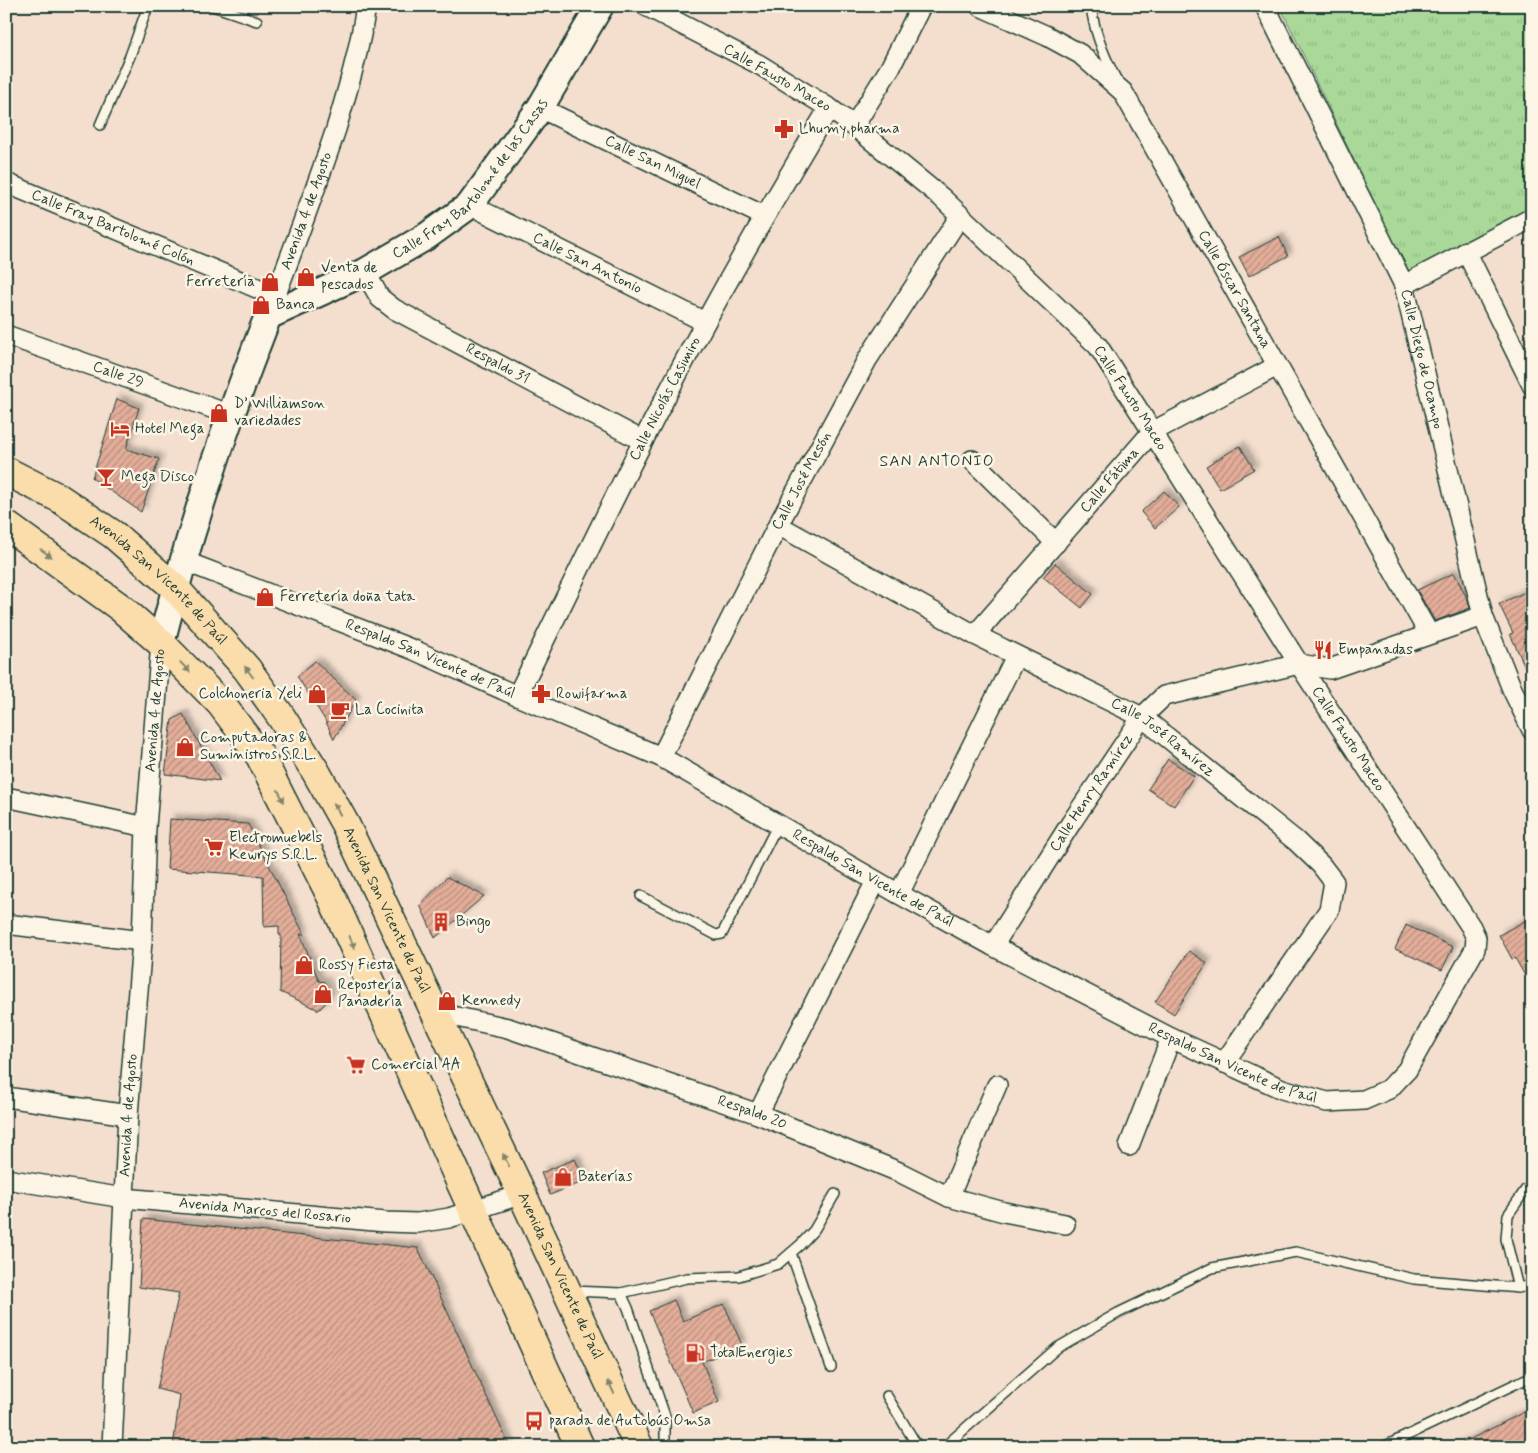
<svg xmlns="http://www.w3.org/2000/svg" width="1538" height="1453" font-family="Mynerve,sans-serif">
<defs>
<pattern id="park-tufts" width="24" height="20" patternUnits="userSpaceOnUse" patternTransform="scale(1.25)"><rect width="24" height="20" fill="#a9d898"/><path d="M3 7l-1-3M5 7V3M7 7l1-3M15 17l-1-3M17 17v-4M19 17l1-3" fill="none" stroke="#91ba84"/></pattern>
<pattern id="building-hatch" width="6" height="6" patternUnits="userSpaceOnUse" patternTransform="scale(1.25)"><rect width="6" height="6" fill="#e3ad99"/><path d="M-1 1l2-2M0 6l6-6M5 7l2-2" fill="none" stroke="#b78e7e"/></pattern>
<filter id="shadow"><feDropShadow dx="4.5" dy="-4.5" stdDeviation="2.5" flood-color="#0004"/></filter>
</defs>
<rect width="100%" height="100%" fill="#f4dfce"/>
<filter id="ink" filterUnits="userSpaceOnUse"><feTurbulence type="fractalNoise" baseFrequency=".02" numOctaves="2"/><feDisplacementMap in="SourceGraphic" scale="10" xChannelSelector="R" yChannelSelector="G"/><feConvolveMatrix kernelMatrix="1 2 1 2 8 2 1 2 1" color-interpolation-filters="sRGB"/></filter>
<g filter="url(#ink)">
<!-- park -->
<polygon fill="url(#park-tufts)" stroke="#648a66" points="1280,6 1532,6 1532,213 1409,275"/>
<!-- building -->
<g fill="url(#building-hatch)" stroke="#1f3d34" filter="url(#shadow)">
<polygon points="1279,237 1288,256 1249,276 1239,257"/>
<polygon points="117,399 139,408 126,449 159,459 141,512 92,478"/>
<polygon points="1240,446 1254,469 1220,489 1206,466"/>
<polygon points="1164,491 1179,507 1155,528 1141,512"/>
<polygon points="1055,563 1093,594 1082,608 1043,577"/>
<polygon points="1454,573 1468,600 1470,608 1435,621 1417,590"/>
<polygon points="1532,589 1532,682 1510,634 1513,633 1499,604"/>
<polygon points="315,661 356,700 334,739 325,720 297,676"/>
<polygon points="183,714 220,781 165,774 172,720"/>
<polygon points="1168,759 1194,776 1174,806 1148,789"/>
<polygon points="170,819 248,824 304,934 300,934 319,981 325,982 331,997 319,1010 280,992 281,935 279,935 279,926 264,927 263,876 167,869"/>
<polygon points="447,877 484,896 435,938 420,905"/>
<polygon points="1532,917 1532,988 1515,958 1512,959 1499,935"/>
<polygon points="1406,925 1453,947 1442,970 1395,949"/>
<polygon points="1189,951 1207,963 1174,1014 1155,1002"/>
<polygon points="575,1159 585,1181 550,1195 541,1173"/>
<polygon points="143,1219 418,1248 510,1447 173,1447 180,1395 157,1389 179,1293 139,1287"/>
<polygon points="674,1300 683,1321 724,1304 742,1345 702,1362 719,1402 693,1413 649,1311"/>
<polygon points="1532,1408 1532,1447 1455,1447"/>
</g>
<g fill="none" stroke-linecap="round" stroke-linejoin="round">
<!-- lane casing -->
<g stroke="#1f3d34" stroke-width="12">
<g id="lane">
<polyline points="213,6 257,21"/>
<path d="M1091,6C1094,32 1104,56 1116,79"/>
<polyline points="100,125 130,56 148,6"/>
<polyline points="641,896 716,935 722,934 778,824"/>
<polyline points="791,1253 831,1367"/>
<polyline points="1518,1288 1506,1239 1508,1215 1526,1189 1532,1187"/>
<polyline points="571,1291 621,1293 628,1308 665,1416 665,1447"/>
<polyline points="621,1293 687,1278 739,1276 778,1264 800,1245 814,1230 835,1194"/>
<polyline points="887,1396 918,1447"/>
<polyline points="944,1447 1057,1348 1118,1313 1212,1268 1296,1252 1414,1279 1518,1288 1532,1285"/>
<polyline points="1383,1447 1532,1376"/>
</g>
</g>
<!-- street casing -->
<g stroke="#1f3d34" stroke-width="22">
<g id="street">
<path id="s1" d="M980,6L1047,36L1080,54L1123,92L1429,634"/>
<path id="s2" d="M1265,6L1404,285L1483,616L1512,689L1532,730"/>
<path id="s3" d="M540,108L764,216"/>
<polyline points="854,126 890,68 921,6"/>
<path id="s4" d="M6,183L276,296"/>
<path id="s5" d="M470,205L705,322"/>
<polyline points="1466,251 1532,385"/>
<path id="s6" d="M365,272L380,298L394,309L643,441"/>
<polyline points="1404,285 1532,218"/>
<path id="s7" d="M268,316C291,254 315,192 336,129C348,89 360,48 366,6"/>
<path id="s8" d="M6,335L231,415"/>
<polyline points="972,460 1056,543"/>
<path id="s9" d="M778,525L975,635L1142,717L1296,841L1321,865L1334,882L1329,910L1224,1063"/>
<path id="s10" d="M184,561L414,650L517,696L661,757L899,894L993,946L1171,1038L1282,1089L1327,1102L1364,1100L1389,1089L1407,1070L1475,949L1476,938L1471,927L1299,664L1098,346L941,197L854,126L829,108L760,65L646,6"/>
<path id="s11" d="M975,635L1152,432L1277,366"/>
<path id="s12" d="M517,696C579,571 639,444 706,321C745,249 787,178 829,108"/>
<path id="s13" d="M661,757L778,525L867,360L960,216"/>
<polyline points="6,797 146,827"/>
<polyline points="899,894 1016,656"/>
<polyline points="6,924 142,941"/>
<path id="s14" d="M993,946L1071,823L1142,717L1164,696L1299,664L1330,669L1483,616"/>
<path id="s15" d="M433,1012L508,1028L758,1114L899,1172L949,1197L1004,1212L1065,1224"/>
<polyline points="6,1097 128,1115"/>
<polyline points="758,1114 876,881"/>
<polyline points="1129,1146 1171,1038"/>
<path id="s16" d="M6,1179L124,1198L385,1222L418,1223L449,1218L522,1194"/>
<polyline points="949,1197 997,1085"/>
<path id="s17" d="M112,1447L128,1115L142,941L146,827L161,643"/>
</g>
</g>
<!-- secondary casing -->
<g stroke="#1f3d34" stroke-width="30">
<g id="secondary">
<path id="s18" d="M161,643C189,532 226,423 268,316L365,272L427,236L470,205L540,108L600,6"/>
</g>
</g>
<!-- primary casing -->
<g stroke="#1f3d34" stroke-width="31">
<g id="primary">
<path id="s19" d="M6,471L59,498L114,535L175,588L247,669L280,715L316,772L345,824L522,1194L639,1447"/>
<polyline points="6,525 121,608 161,643 221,704 260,756 332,898 580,1447"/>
</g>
</g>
<!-- lane -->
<use href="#lane" stroke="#fcf5e5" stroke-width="9"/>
<!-- street -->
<use href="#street" stroke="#fcf5e5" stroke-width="19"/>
<!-- secondary -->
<use href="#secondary" stroke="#fcf5e5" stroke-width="26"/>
<!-- primary -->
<use href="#primary" stroke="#faddab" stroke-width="28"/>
</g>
<!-- one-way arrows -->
<defs><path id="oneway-solid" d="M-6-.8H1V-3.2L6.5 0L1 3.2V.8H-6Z" transform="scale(1.25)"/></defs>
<g fill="#82856a">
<use href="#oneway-solid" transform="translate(46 553) rotate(35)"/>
<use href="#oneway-solid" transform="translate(185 667) rotate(45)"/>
<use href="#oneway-solid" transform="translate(249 672) rotate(-127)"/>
<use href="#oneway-solid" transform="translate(281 796) rotate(63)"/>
<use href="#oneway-solid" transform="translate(337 809) rotate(-119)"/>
<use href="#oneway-solid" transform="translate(352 942) rotate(66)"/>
<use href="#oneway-solid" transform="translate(506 1160) rotate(-116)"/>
<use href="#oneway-solid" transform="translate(611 1387) rotate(-115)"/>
</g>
</g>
<!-- icons -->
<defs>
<g id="pharmacy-bare" transform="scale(1.5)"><path d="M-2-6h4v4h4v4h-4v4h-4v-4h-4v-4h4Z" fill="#c8321e" stroke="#fcf5e5" stroke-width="2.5" paint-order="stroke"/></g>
<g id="shop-bare" transform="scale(1.5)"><path d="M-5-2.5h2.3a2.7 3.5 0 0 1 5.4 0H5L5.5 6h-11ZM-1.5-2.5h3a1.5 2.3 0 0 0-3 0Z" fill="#c8321e" stroke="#fcf5e5" stroke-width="2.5" paint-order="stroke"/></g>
<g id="hotel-bare" transform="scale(1.5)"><path d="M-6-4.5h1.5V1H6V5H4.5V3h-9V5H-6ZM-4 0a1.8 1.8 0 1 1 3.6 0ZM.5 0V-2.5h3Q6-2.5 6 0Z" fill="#c8321e" stroke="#fcf5e5" stroke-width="2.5" paint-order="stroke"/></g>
<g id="bar-bare" transform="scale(1.5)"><path d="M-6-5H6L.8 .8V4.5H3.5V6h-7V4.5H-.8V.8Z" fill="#c8321e" stroke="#fcf5e5" stroke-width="2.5" paint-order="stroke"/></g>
<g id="restaurant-bare" transform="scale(1.5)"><path d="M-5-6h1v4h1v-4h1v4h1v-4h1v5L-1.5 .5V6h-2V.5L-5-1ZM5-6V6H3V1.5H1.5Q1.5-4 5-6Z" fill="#c8321e" stroke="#fcf5e5" stroke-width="2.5" paint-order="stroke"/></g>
<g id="cafe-bare" transform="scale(1.5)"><path d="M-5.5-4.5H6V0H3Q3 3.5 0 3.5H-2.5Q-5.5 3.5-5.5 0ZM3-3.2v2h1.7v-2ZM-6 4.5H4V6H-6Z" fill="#c8321e" stroke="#fcf5e5" stroke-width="2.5" paint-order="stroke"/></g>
<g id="supermarket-bare" transform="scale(1.5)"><path d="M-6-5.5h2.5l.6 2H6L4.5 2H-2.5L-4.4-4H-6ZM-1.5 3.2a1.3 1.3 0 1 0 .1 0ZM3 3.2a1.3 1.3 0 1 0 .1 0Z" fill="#c8321e" stroke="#fcf5e5" stroke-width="2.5" paint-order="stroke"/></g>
<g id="building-bare" transform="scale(1.5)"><path d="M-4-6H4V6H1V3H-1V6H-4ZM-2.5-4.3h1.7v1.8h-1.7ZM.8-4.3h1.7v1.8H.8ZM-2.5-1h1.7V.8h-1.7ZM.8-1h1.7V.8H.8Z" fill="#c8321e" stroke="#fcf5e5" stroke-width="2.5" paint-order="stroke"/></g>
<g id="fuel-bare" transform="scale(1.5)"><path d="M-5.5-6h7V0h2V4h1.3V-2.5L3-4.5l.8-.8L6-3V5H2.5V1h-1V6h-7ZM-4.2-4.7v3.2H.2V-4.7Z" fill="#c8321e" stroke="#fcf5e5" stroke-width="2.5" paint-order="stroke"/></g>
<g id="bus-bare" transform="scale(1.5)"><path d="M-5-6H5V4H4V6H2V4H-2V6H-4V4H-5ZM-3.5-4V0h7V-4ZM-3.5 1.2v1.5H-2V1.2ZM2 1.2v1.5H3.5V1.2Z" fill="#c8321e" stroke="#fcf5e5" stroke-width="2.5" paint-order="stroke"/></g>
</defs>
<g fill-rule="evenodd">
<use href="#pharmacy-bare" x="784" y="129"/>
<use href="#shop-bare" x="306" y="277"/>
<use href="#shop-bare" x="270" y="282"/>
<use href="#shop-bare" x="261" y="305"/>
<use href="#shop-bare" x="219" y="413"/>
<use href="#hotel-bare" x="120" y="429"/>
<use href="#bar-bare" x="106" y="477"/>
<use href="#shop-bare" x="265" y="597"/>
<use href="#restaurant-bare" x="1323" y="650"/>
<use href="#shop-bare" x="317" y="694"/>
<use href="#pharmacy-bare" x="541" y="694"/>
<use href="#cafe-bare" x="340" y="710"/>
<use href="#shop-bare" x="185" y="747"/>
<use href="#supermarket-bare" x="214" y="847"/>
<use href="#building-bare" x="441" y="922"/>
<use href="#shop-bare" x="304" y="965"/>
<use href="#shop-bare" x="323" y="994"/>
<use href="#shop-bare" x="447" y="1001"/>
<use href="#supermarket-bare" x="356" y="1065"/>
<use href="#shop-bare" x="563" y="1177"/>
<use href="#fuel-bare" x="695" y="1353"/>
<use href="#bus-bare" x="534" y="1421"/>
</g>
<g text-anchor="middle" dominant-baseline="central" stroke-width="5" stroke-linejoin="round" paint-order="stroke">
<!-- street labels -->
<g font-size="15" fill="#1f3d34" stroke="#fcf5e5">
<text transform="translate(777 78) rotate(30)">Calle Fausto Maceo</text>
<text stroke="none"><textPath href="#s3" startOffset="125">Calle San Miguel</textPath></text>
<text stroke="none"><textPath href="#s18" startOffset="594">Calle Fray Bartolomé de las Casas</textPath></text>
<text stroke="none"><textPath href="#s7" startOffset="112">Avenida 4 de Agosto</textPath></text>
<text stroke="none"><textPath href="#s4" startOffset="116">Calle Fray Bartolomé Colón</textPath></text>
<text stroke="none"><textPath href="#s5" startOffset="131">Calle San Antonio</textPath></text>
<text stroke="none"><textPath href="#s1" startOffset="395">Calle Óscar Santana</textPath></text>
<text stroke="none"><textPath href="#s2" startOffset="388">Calle Diego de Ocampo</textPath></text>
<text stroke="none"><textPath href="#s6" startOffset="165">Respaldo 31</textPath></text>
<text stroke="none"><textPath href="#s8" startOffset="119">Calle 29</textPath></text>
<text stroke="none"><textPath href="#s12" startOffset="332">Calle Nicolás Casimiro</textPath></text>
<text transform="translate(1130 398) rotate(57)">Calle Fausto Maceo</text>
<text stroke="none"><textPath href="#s11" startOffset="205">Calle Fátima</textPath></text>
<text stroke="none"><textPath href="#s13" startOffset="310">Calle José Mesón</textPath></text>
<text stroke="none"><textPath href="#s19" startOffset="189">Avenida San Vicente de Paúl</textPath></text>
<text stroke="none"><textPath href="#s10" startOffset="265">Respaldo San Vicente de Paúl</textPath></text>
<text stroke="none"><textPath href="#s17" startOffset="738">Avenida 4 de Agosto</textPath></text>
<text stroke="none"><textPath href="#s9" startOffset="440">Calle José Ramírez</textPath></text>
<text transform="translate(1348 739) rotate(57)">Calle Fausto Maceo</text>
<text stroke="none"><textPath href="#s14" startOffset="182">Calle Henry Ramírez</textPath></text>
<text stroke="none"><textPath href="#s10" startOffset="760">Respaldo San Vicente de Paúl</textPath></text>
<text stroke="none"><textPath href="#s19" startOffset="594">Avenida San Vicente de Paúl</textPath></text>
<text stroke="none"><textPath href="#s10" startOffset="1165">Respaldo San Vicente de Paúl</textPath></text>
<text stroke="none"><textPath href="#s15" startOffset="335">Respaldo 20</textPath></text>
<text stroke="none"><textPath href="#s17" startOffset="332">Avenida 4 de Agosto</textPath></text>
<text stroke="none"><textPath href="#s16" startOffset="261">Avenida Marcos del Rosario</textPath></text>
<text stroke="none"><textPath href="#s19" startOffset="999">Avenida San Vicente de Paúl</textPath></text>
</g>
<!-- poi labels -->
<g font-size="15" fill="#1f3d34" stroke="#fcf5e5" text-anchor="start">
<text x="799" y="129">Lhumy pharma</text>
<text x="321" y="268">Venta de<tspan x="321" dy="17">pescados</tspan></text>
<text x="255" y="282" text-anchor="end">Ferretería</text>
<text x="276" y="305">Banca</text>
<text x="234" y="404">D’ Williamson<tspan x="234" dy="17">variedades</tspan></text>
<text x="135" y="429">Hotel Mega</text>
<text x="121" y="477">Mega Disco</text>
<text x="280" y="597">Ferretería doña tata</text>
<text x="1338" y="650">Empanadas</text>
<text x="302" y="694" text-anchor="end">Colchoneria Yeli</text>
<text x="556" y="694">Rowifarma</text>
<text x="355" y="710">La Cocinita</text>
<text x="200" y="738">Computadoras &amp;<tspan x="200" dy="17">Suministros S.R.L.</tspan></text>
<text x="229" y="838">Electromuebels<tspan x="229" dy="17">Kewrys S.R.L.</tspan></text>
<text x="456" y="922">Bingo</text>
<text x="319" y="965">Rossy Fiesta</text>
<text x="338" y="985">Repostería<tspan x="338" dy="17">Panadería</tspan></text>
<text x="462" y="1001">Kennedy</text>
<text x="371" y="1065">Comercial AA</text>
<text x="578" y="1177">Baterías</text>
<text x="710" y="1353">TotalEnergies</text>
<text x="549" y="1421">parada de Autobús Omsa</text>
</g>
<!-- neighbourhood labels -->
<g font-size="16" letter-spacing="1" fill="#1f3d34" stroke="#fcf5e5">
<text x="937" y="461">SAN ANTONIO</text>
</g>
</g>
<!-- margin -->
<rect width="1538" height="1453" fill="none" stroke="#fcf5e5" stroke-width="25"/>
<rect x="12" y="12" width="1513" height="1428" fill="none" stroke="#1f3d34" stroke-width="2" filter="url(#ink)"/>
</svg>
